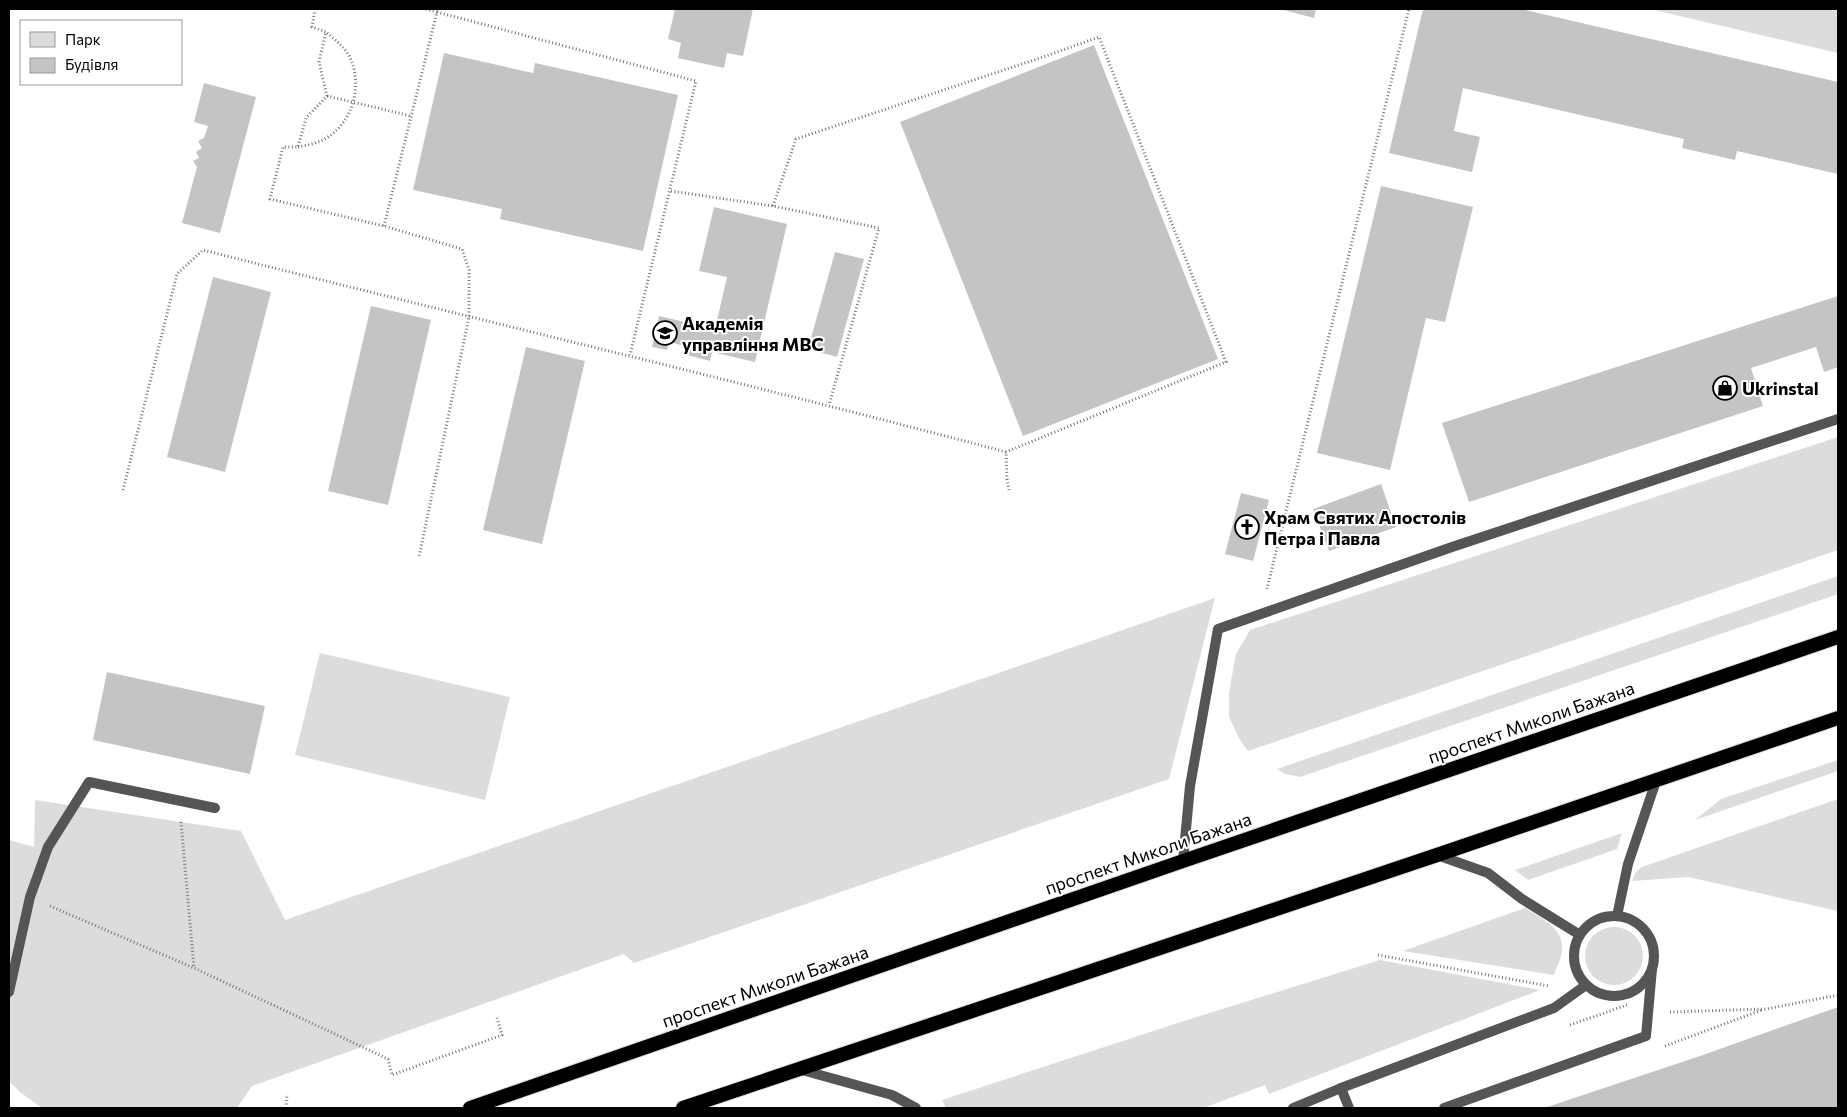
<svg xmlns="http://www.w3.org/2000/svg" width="1847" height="1117" font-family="Commissioner,sans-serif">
<rect width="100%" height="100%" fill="#fff"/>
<!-- green -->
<g fill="#dcdcdc">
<polygon points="1650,9 1827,9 1838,11 1838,53"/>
<polygon points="1838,437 1838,550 1248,751 1240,740 1229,717 1229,692 1236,654 1250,630"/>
<polygon points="1838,576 1838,594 1300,777 1285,774 1277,769"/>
<polygon points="1215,598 1169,779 634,963 624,954 252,1086 237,1108 42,1108 20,1092 9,1081 9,840 34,847 35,800 241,831 285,920"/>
<polygon points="320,653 510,697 485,800 295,755"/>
<polygon points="1838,760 1838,771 1695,820 1721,799"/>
<polygon points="1838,799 1838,911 1688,877 1632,881 1636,872 1642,867"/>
<polygon points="1622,833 1617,849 1528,880 1515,870"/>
<path d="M1525,908C1542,919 1565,928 1562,952C1561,959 1556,968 1554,975L1403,951Z"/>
<circle cx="1614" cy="956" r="29"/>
<polygon points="1380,960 1540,990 1269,1094 1265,1085 1203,1108 946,1108 942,1100 1184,1021"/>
</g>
<!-- building -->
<g fill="#c4c4c4">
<polygon points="675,9 753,9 743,56 727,53 724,68 678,58 681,43 668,39"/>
<polygon points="1280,9 1316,9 1314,18"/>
<polygon points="1423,9 1521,9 1838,82 1838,174 1737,151 1735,160 1682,148 1684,139 1463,88 1454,131 1480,137 1472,172 1389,153"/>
<polygon points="1094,45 1218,359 1023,436 900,122"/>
<polygon points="444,53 533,73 535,63 678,95 643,251 500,219 502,209 413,190"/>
<polygon points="204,83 256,97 220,233 182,223 197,167 193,161 199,158 196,152 202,148 198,141 204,138 208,126 194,122"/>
<polygon points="1381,186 1473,207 1445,322 1426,318 1390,470 1317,453"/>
<polygon points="714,207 787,224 755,362 712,352 710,361 687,355 689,347 669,342 667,350 652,347 659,316 715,329 727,277 699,271"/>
<polygon points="835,252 864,259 837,357 808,349"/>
<polygon points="213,277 271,292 225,472 167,457"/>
<polygon points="1838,296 1838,367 1824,372 1816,347 1751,368 1763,406 1469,502 1442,423"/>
<polygon points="371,306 431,320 388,505 328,491"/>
<polygon points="526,347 585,361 542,544 483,530"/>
<polygon points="1381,484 1396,527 1329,551 1313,509"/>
<polygon points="1241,493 1269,500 1253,561 1225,554"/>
<polygon points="107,672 265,706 250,774 93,740"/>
<polygon points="1838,1007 1838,1108 1544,1108 1703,1055"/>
</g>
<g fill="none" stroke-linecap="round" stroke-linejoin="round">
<!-- trunk casing -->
<g stroke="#dbdbdb" stroke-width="16">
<g id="trunk">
<polyline points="470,1108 1183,861 1838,637"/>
<polyline points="683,1108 1437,855 1838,718"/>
</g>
</g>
<!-- path -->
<g stroke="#777" stroke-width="3" stroke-dasharray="1 2.5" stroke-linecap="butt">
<polyline points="315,9 312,27 326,32 319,62 327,96 306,118 298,147 283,147 270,199 384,226 462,249 469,270 469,317 419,557"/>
<polyline points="426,9 437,12"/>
<polyline points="327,96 411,116"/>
<path d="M298,147C308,145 319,143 328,137C354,120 364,82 348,54C342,45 334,39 326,32"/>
<polyline points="671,191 773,206 879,228 829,405"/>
<polyline points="773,206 796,139 1046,56 1099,37 1226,362 1006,452"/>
<polyline points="384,226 437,12 696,81 630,355"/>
<path d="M123,490L177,274L203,250C470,318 739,381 1006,452L1007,479L1009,490"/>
<polyline points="1267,589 1409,9"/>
<polyline points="181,822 194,968"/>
<polyline points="50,906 194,968 388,1059 392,1075 502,1035 497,1018"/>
<polyline points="1378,955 1549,986"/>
<polyline points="1670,1012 1766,1009 1838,995"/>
<polyline points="1570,1025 1627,1005"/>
<polyline points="1665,1046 1762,1010"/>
<polyline points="286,1108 287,1094"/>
</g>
<!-- service -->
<g stroke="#555" stroke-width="10">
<polyline points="1437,855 1488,873 1522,899 1580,935"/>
<polyline points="1183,861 1190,786 1218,629 1452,547 1838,419"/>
<polyline points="1617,916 1628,864 1656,781"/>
<circle cx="1614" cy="956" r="40"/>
<polyline points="9,992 30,897 48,847 89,782 215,808"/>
<polyline points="802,1070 892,1095 916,1108"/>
<polyline points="1341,1088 1349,1108"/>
<polyline points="1293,1108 1341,1088 1554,1008 1586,985"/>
<polyline points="1444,1108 1646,1036 1652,969"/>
</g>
<!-- trunk -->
<use href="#trunk" stroke="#000" stroke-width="14"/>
</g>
<!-- icons -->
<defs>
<g id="university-ring" transform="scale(1.25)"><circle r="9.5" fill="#fff" stroke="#000" stroke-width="1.5"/><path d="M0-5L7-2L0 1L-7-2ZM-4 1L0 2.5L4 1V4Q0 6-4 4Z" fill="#000"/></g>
<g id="shop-ring" transform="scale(1.25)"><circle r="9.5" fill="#fff" stroke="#000" stroke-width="1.5"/><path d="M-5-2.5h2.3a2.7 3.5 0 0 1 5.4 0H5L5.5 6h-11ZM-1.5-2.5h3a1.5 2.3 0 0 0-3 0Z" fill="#000"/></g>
<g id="church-ring" transform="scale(1.25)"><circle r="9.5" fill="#fff" stroke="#000" stroke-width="1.5"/><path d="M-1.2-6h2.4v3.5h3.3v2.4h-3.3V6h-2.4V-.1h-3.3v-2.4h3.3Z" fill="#000"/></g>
</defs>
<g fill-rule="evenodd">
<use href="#university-ring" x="665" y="333"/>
<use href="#shop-ring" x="1725" y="388"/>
<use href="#church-ring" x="1247" y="527"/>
</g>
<g text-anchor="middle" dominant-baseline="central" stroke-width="4" stroke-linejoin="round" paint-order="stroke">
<!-- poi labels -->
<g font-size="18" font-weight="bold" fill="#000" stroke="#fff" text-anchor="start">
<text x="682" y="323">Академія<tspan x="682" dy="21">управління МВС</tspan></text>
<text x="1742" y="388">Ukrinstal</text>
<text x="1264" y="517">Храм Святих Апостолів<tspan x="1264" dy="21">Петра і Павла</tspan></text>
</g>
<!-- street labels -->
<g font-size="18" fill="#000" stroke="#fff">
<text transform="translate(1531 722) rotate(-19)">проспект Миколи Бажана</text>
<text transform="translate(1148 853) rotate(-19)">проспект Миколи Бажана</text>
<text transform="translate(765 986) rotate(-19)">проспект Миколи Бажана</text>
</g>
</g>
<!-- border -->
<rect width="1847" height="1117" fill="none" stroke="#000000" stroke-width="20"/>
<!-- legend -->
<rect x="20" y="20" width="162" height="65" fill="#ffffff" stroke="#999999"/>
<rect x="30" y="32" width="25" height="15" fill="#dcdcdc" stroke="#999999"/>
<text x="65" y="45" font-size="15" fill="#000000">Парк</text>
<rect x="30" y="58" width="25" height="15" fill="#c4c4c4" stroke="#999999"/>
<text x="65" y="70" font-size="15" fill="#000000">Будівля</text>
</svg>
